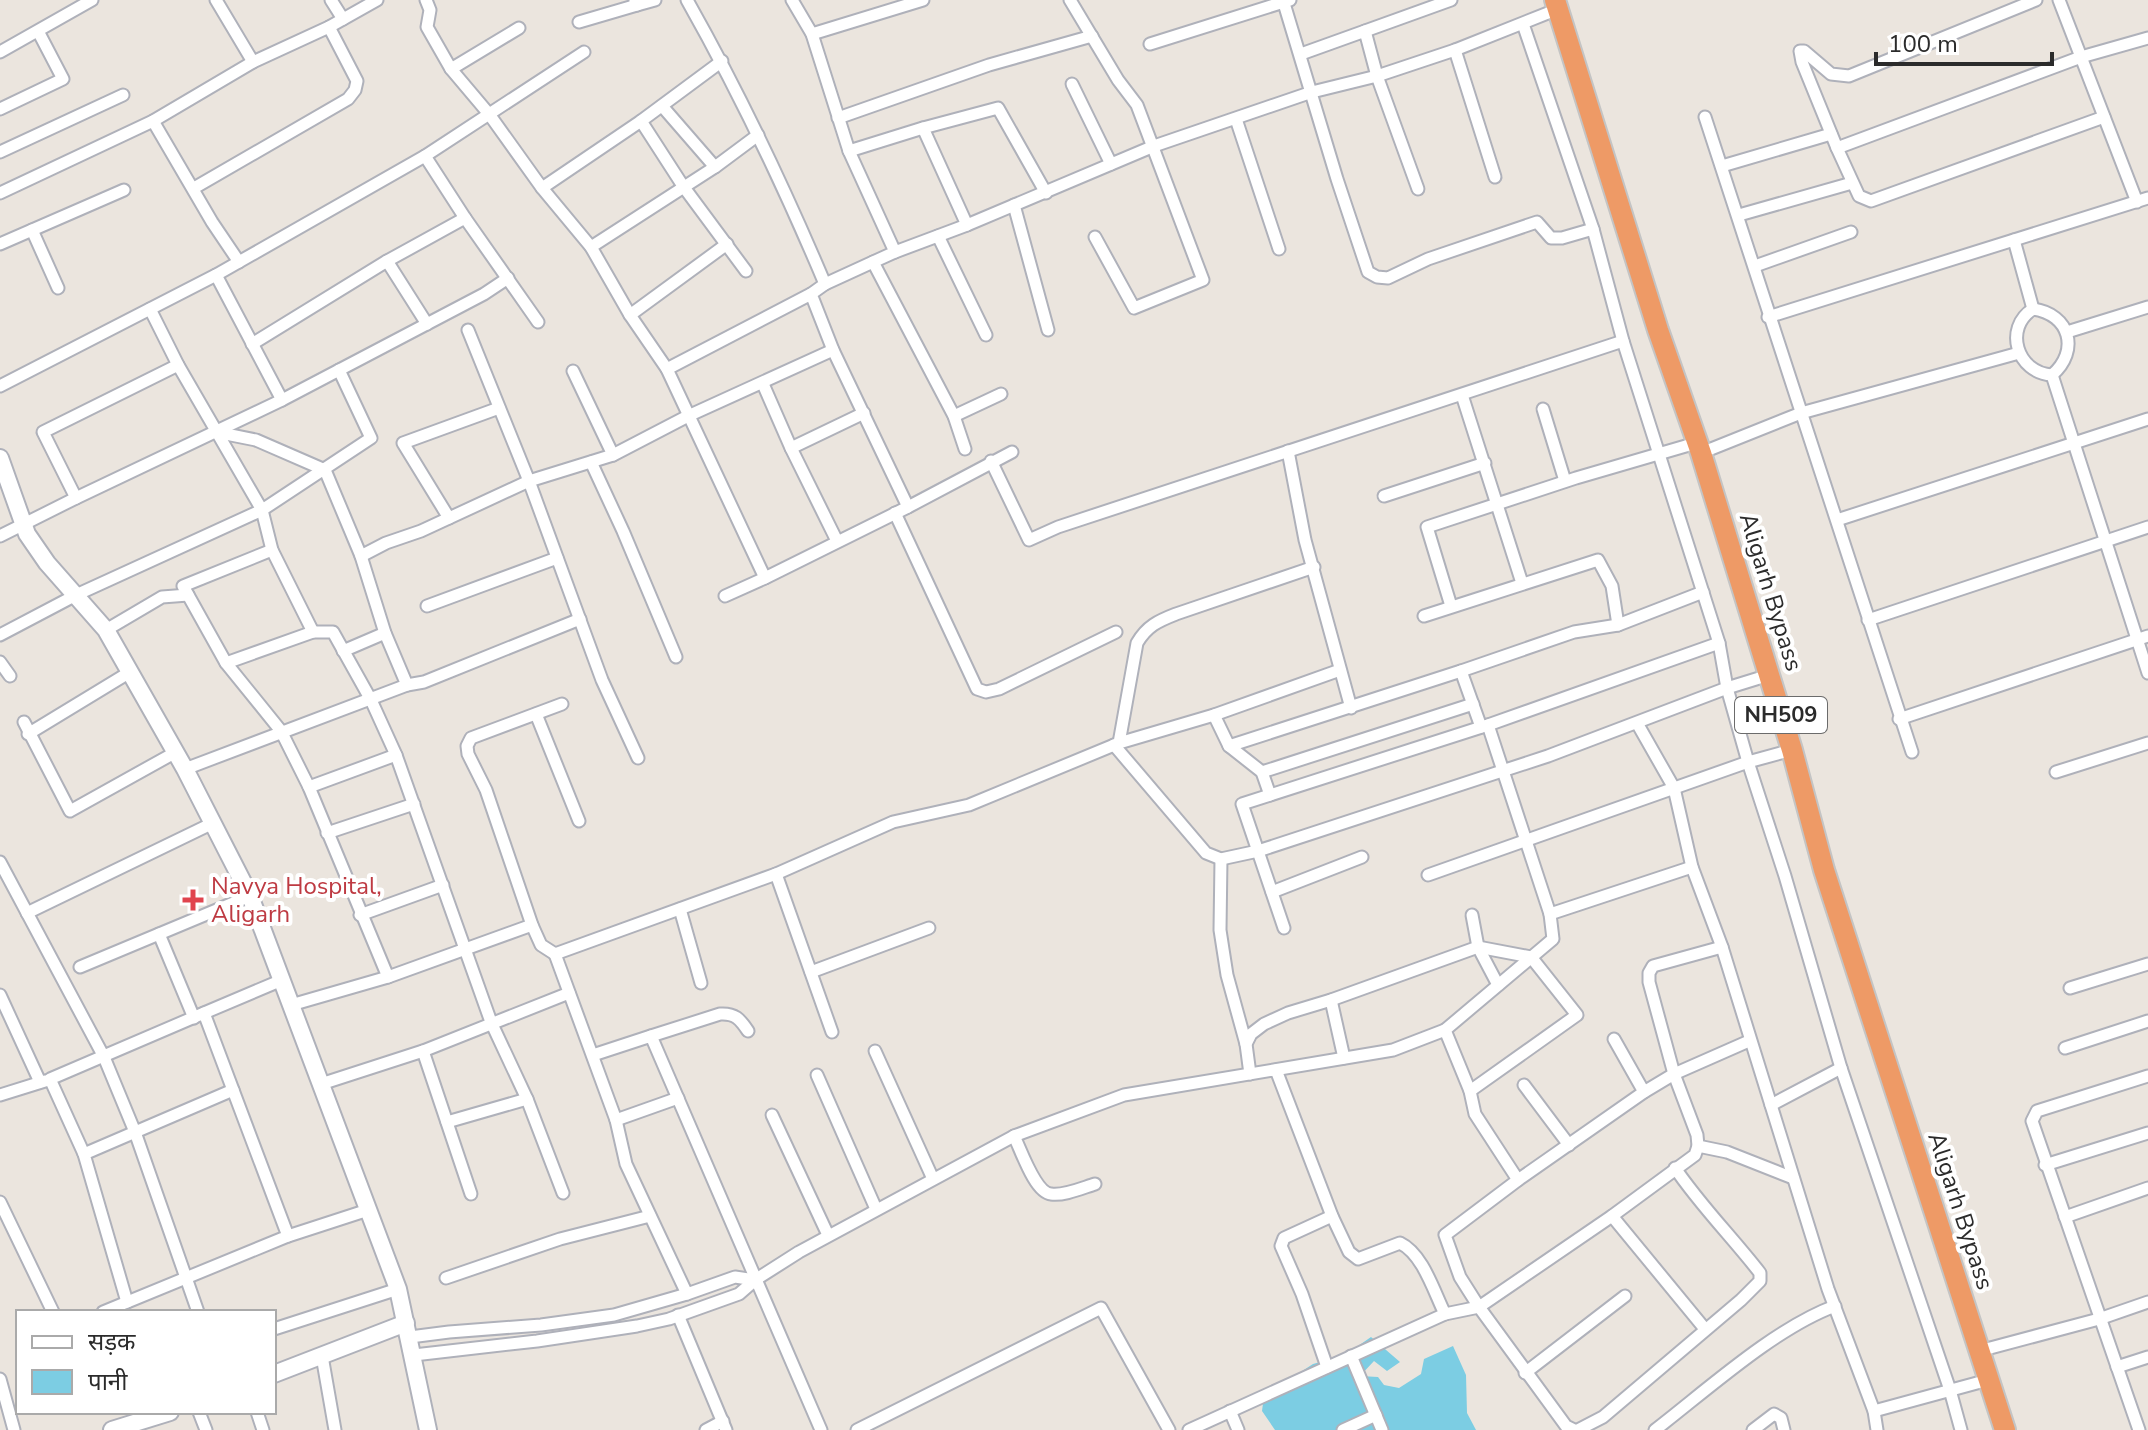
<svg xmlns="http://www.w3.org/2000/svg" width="2148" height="1430" font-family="'Nunito Sans','Noto Sans Devanagari',sans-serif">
<rect width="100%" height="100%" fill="#ebe5de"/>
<!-- water -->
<polygon fill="#7ccde3" points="1371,1337 1400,1362 1387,1371 1374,1361 1360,1376 1378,1377 1384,1385 1399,1388 1421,1374 1424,1359 1453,1346 1466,1375 1467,1413 1476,1430 1275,1430 1262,1411 1264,1396 1313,1364 1345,1355"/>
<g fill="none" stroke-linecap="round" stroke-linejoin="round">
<!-- street casing -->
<g stroke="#afb1ba" stroke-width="15">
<g id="street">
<polyline points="216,0 253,62"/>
<polyline points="331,0 343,19"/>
<polyline points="426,0 430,10 427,27 451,69 489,114 542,188 591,247 630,315 667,369 765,578 908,507 1012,452"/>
<path d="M687,0C739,92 784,187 825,284L811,294L833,350L908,507"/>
<polyline points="792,0 812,34 849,151 895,252 873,262 954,416 965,449"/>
<polyline points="1070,0 1118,80 1137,105 1203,280 1134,308 1095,237"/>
<polyline points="1283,0 1337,179 1368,272 1377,277 1388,278 1428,259 1537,222 1551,238 1562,238 1593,229"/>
<polyline points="2036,0 1849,76 1831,74 1804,51 1800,51 1802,62 1837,148 2081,57 2148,38"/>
<polyline points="2059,0 2137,202"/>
<polyline points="635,1 637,5 655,0"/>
<polyline points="579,22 637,5"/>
<polyline points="1523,24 1593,229 1623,341 1719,643 1727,688 1748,762 1785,876 1841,1068 1950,1390 1961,1430"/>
<polyline points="329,27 377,0"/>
<polyline points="1365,31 1451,0"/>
<polyline points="812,34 923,0"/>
<polyline points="1150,44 1290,0"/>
<polyline points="1455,50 1495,177"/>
<polyline points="0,52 92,0"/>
<polyline points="1301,54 1365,31 1377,76 1418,189"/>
<polyline points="451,69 519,28"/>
<polyline points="1072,84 1111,164"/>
<polyline points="662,106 715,167 758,135"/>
<polyline points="0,109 63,79 39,33"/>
<polyline points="1705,117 1912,752"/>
<polyline points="838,118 989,65 1092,36"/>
<polyline points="1236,119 1279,249"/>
<polyline points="153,121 212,222 239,262"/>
<polyline points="641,121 722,61"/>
<polyline points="1837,148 1859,196 1871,201 2104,117"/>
<polyline points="849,151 923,128"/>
<polyline points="0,152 123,95"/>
<polyline points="425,156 584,52"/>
<polyline points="1722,166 1831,134"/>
<polyline points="542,188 641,121 683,186 746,271"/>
<polyline points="0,193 153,121 253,62 329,27 357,81 355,90 348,99 194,188"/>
<polyline points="1014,205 1048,330"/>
<polyline points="1739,215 1852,183"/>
<polyline points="967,225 923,128 998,108 1046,193"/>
<polyline points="32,230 58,288"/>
<polyline points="938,236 986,335"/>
<polyline points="2014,240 2033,309"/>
<polyline points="0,244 124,190"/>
<polyline points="591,247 715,167"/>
<polyline points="895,252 967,225 1154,146 1312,92 1377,76 1455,50 1558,9"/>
<polyline points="387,261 427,324"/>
<polyline points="1755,266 1851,232"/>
<polyline points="825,284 873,262"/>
<polyline points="150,309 178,365 262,510 272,550 313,632"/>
<path d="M2033,309C2070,314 2080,351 2052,375C2017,373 2003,328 2033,309Z"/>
<polyline points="630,315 727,244"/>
<polyline points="1768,317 2148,198"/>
<polyline points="2067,332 2148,307"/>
<polyline points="252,344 387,261 465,218"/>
<polyline points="667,369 811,294"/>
<polyline points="573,371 613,455 529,481 602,680 638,758"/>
<polyline points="2052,375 2148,673"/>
<polyline points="763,384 791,448 837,541"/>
<polyline points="0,386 216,275 425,156 465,218 538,322"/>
<polyline points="1462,395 1522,583"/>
<polyline points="282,400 484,294 508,278"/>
<polyline points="1543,409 1565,481"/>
<polyline points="954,416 1001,394"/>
<polyline points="216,432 256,440 325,470 361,556 385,633 407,685 424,682 580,619"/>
<polyline points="791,448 864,413"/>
<polyline points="1288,451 1305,540 1351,708"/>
<polyline points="1701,453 1801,413 2019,353"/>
<polyline points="613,455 688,416 833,350"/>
<polyline points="991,461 1029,540 1058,527 1623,341"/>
<polyline points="591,462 623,531 676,657"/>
<polyline points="1384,496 1485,463"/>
<polyline points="76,498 43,432 178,365"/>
<polyline points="895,513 977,689 986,692 999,689 1116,632"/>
<polyline points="449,518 403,443 499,408"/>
<polyline points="1837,520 2148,419"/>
<polyline points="0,536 76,498 282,400 216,275"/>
<polyline points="272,550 183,586 226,663 281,731 309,787 388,977 532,925"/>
<polyline points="361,556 386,543 421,531 529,481 468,330"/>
<polyline points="725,596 765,578"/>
<polyline points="427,606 557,558"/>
<polyline points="1451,606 1427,527 1576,478 1696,443"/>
<polyline points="1424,616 1598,560 1612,586 1618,625"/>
<polyline points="1868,620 2148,527"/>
<polyline points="106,630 162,597 188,595"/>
<polyline points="0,635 76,595 262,510 371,438 339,370"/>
<polyline points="343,651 385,633"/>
<polyline points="0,662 10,676"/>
<polyline points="226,663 313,632 333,632 371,700 396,755 491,1022 527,1099 563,1193"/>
<polyline points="562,704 471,738 467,746 468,754 486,790 532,925 541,945 555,954 776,874 893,822 969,805 1119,743 1214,715 1340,670"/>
<polyline points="536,714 579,821"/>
<polyline points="1214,715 1229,746 1262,772 1270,795"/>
<polyline points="1899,719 2148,636"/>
<polyline points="24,722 70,811 176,752"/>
<polyline points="1637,723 1674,788 1692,867 1722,947 1828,1289 1874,1411 1877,1430"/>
<polyline points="1488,725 1550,914"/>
<polyline points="1481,727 1461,671 1574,632 1618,625 1703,592"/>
<polyline points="28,734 130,672"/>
<path d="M1119,743L1137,643C1147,626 1158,621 1176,614L1314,567"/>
<polyline points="1114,745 1206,853 1221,859 1258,851 1548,756 1727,688 1769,675"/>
<polyline points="1229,746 1461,671"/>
<polyline points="185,769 407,685"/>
<polyline points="1262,772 1473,704"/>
<polyline points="2056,772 2148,743"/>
<polyline points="309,787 396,755"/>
<polyline points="327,833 414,804"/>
<polyline points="1221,859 1220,930 1227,975 1246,1044"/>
<polyline points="0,862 104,1057 135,1132 198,1312"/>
<polyline points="776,874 832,1032"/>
<polyline points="1428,875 1748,762 1792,750"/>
<polyline points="1272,892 1362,857"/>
<polyline points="680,909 701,983"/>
<polyline points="27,913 213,823"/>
<polyline points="360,915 443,885"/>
<polyline points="1472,915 1478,947 1498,985"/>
<polyline points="1284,928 1242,804 1488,725 1719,643"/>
<polyline points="159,934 194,1018"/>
<polyline points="555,954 616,1120 678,1098"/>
<polyline points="80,967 250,896"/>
<polyline points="811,972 929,928"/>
<polyline points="2070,988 2148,964"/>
<polyline points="0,995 40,1082"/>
<polyline points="1331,1000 1344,1058"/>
<polyline points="291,1005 388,977"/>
<polyline points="204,1013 282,980"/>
<path d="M651,1036L720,1014C735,1013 740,1019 748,1031"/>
<polyline points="1614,1039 1644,1092"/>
<polyline points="2065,1048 2148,1021"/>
<polyline points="423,1051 471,1194"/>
<polyline points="875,1051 933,1179"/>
<polyline points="593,1055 651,1036 821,1430"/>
<path d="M1276,1070L1332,1216L1349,1252L1358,1259L1400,1243C1423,1254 1434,1292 1445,1314"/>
<polyline points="1250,1074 1246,1044 1251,1034 1264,1024 1288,1013 1331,1000 1478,947 1531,957 1577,1015 1470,1091"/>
<polyline points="817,1075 876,1209"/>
<polyline points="321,1084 423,1051 569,993"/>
<polyline points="1524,1085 1569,1145"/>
<polyline points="0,1095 45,1081"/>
<polyline points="1771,1105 1841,1068"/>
<polyline points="772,1115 828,1235"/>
<polyline points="616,1120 626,1164 687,1294"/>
<polyline points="447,1122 527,1099"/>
<path d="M1014,1136C1021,1150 1035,1193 1051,1194C1064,1196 1082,1188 1095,1184"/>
<polyline points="1698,1146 1727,1152 1793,1178"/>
<polyline points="84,1154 50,1079 204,1013 288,1236 103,1312"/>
<polyline points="2045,1165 2148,1133"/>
<polyline points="1518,1180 1475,1114 1470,1091 1445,1030 1553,939 1550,914 1692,867"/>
<polyline points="0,1202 53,1312"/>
<polyline points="1612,1216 1705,1329"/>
<polyline points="2065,1217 2148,1188"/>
<polyline points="288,1236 368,1210"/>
<polyline points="446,1278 560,1239 650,1216"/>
<polyline points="127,1302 84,1154 233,1090"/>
<polyline points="678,1315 726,1430"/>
<polyline points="274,1329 398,1289"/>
<polyline points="410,1337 449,1332 541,1325 614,1315 687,1294 735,1277 755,1280"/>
<polyline points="1979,1351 2099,1319 2148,1302"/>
<polyline points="414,1355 537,1341 637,1326 669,1319 739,1294 755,1280 799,1252 1014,1136 1124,1095 1393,1050 1445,1030"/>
<polyline points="322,1356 335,1430"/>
<polyline points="1351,1356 1382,1430"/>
<polyline points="1327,1367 1302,1294 1281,1246 1284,1238 1332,1216"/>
<polyline points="2117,1367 2148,1357"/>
<polyline points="1525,1373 1625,1296"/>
<polyline points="0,1379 14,1430"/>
<polyline points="1230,1411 1238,1430"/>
<polyline points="1874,1411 1988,1380"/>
<polyline points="199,1412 206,1430"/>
<polyline points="257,1412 263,1430"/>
<polyline points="706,1430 723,1421"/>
<polyline points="857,1430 1101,1308 1169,1430"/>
<polyline points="1189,1430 1445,1314 1479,1307 1612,1216 1695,1155 1698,1146 1697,1135 1674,1074 1649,982 1649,973 1653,966 1722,947"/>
<polyline points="1343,1430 1376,1415"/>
<polyline points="1574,1430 1566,1426 1479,1307 1460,1277 1445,1235 1518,1180 1644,1092 1674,1074 1749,1041"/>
<path d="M1578,1430L1603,1417L1741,1300L1760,1281V1273C1732,1237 1700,1205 1675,1168"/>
<path d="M1655,1430C1707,1390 1775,1328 1835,1306"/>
<polyline points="1753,1430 1774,1414 1781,1418 1784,1430"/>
<polyline points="2139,1430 2032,1121 2037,1111 2148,1076"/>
</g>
</g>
<!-- secondary casing -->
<g stroke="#afb1ba" stroke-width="20">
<g id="secondary">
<polyline points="0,458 27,534 47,563 106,630 185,769 250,896 398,1289 428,1430"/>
<polyline points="274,1374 406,1323"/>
<polyline points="112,1430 170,1412"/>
</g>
</g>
<!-- highway casing -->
<g stroke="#c4c4c4" stroke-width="24">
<polyline id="highway" points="1555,0 1658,330 1701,453 1792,750 1824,870 2005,1430"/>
</g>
<!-- street -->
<use href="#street" stroke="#fff" stroke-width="11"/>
<!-- secondary -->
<use href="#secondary" stroke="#fff" stroke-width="16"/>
<!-- highway -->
<use href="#highway" stroke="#ee9a66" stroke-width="20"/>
</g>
<!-- markers -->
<path fill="#e0444e" stroke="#fff" stroke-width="3" d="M189 888h8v8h8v8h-8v8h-8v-8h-8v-8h8z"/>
<g text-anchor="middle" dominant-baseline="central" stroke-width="8" stroke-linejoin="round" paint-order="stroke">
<!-- shield labels -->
<rect fill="#fff" stroke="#6b6b6b" stroke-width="2" x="1735" y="697" width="92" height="36" rx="6"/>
<g font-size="22" font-weight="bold" fill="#2b2b2b">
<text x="1781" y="715">NH509</text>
</g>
<!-- street labels -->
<g font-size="24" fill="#2b2b2b" stroke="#fff">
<text transform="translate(1771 592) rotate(73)">Aligarh Bypass</text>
<text transform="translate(1961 1211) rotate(72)">Aligarh Bypass</text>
</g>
<!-- health labels -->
<g font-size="24" fill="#be3a42" stroke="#fff" text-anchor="start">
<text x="211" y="886">Navya Hospital,<tspan x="211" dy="28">Aligarh</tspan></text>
</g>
</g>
<!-- legend -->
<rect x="16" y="1310" width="260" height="104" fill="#ffffff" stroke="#aaaaaa" stroke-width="2"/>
<rect x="32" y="1336" width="40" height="12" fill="#ffffff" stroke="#aaaaaa" stroke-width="2"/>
<text x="88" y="1350" font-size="24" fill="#2b2b2b">सड़क</text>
<rect x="32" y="1370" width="40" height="24" fill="#7ccde3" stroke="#aaaaaa" stroke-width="2"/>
<text x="88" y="1390" font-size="24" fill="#2b2b2b">पानी</text>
<!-- scale -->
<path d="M1876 52v12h176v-12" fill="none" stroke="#2b2b2b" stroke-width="4"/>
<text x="1888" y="52" font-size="24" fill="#2b2b2b" stroke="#ffffff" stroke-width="6" paint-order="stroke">100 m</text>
</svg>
